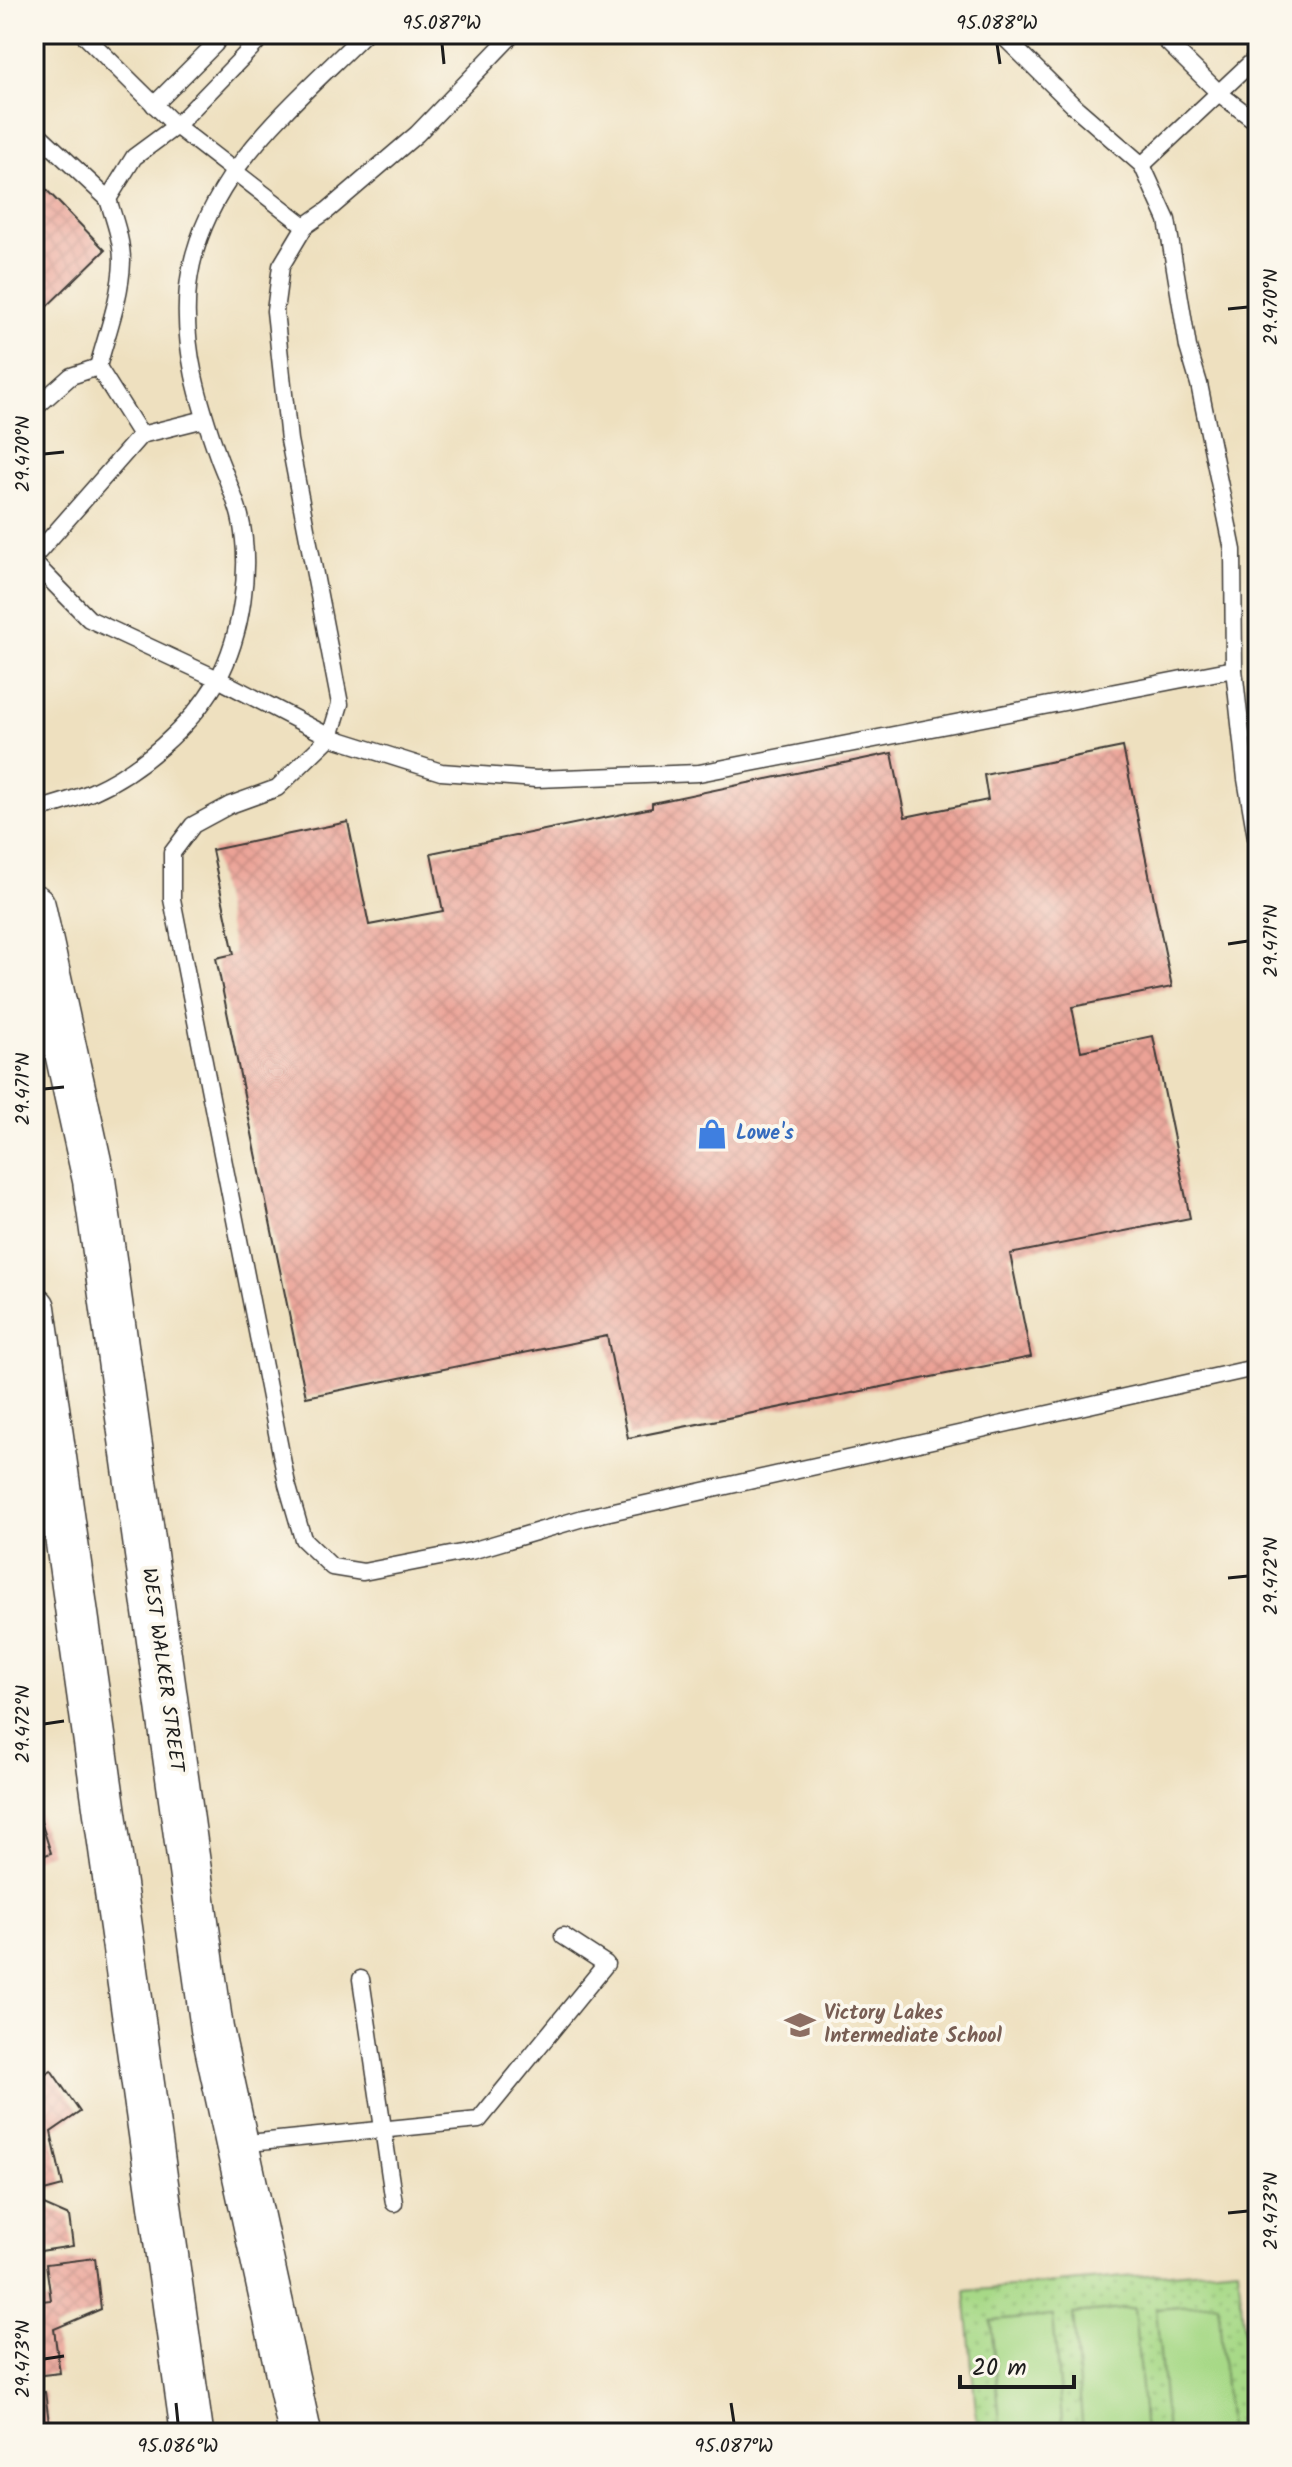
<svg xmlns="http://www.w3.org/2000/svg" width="1292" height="2467" font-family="Kalam,sans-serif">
<defs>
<pattern id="green-dots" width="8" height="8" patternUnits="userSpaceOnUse" patternTransform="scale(2)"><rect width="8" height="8" fill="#a7d987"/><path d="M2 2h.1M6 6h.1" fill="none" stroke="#8fba74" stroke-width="1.8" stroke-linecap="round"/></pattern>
<pattern id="building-cross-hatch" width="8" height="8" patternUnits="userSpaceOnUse" patternTransform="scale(2)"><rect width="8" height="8" fill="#eba296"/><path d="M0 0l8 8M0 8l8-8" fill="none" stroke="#c98b81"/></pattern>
</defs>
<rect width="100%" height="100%" fill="#fbf7ec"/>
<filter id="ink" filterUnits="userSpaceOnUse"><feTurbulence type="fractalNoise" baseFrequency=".0125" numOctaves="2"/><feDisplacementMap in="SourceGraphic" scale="16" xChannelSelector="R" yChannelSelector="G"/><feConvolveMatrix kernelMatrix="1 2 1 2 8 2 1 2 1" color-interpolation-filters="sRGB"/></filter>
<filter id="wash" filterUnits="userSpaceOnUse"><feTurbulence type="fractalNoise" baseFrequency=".006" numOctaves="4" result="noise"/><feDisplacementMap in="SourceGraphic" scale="32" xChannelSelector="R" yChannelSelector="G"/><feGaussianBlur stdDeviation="1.8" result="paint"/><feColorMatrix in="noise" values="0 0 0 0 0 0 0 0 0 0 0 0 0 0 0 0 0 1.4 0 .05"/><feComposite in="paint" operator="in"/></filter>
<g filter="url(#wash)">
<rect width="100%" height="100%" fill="#eee0bf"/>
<!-- green -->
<polygon fill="url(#green-dots)" stroke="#627a52" stroke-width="2" points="1238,2267 1253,2433 978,2433 965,2291"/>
<!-- pitch -->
<g fill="#a7d987" stroke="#627a52" stroke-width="2">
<polygon points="1218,2303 1229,2433 1167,2433 1156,2308"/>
<polygon points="1134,2308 1145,2433 1083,2433 1073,2314"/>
<polygon points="1053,2316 1063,2433 1001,2433 991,2321"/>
</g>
<g id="blocks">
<!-- building -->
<g fill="url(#building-cross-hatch)">
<polygon points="34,177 105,250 34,319"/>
<polygon points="1123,747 1172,987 1072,1007 1081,1051 1153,1036 1190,1218 1010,1254 1031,1357 628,1438 607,1336 306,1397 216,958 234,954 212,850 348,822 369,925 443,911 431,853 652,808 652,803 892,753 905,817 988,800 984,775"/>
<polygon points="34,1800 51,1853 34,1859"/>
<polygon points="51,2070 80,2112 51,2132 63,2186 40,2192 37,2202 69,2216 73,2246 34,2252 34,2174 44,2173 34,2157 34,2081"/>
<polygon points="95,2258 101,2309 54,2329 60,2373 34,2376 34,2302 51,2300 46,2264"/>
<polygon points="45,2392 50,2430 34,2432 34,2394"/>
</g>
</g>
</g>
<g filter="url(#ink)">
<use href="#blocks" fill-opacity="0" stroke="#3c3934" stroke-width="2"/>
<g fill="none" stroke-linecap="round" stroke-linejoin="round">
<!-- service casing -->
<g stroke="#3c3934" stroke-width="19">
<g id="service">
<polyline points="83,34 176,126 265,34"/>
<polyline points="513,34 417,134 328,210 305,226 281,266 275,311 289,440 340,704 330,737 277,788 230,805 193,825 172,853 172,899 287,1484 303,1539 332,1567 363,1572 471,1551 583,1518 1250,1369 1258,1365"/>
<polyline points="1001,34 1074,106 1142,165 1167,220 1188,347 1199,384 1233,550 1234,669 1246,779 1258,849"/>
<polyline points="1159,34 1220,94 1258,123"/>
<polyline points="154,105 215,44 221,34"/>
<polyline points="34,130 108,199 134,157 176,126 305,226"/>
<polyline points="1142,165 1258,56"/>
<path d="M98,367C107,333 121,297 122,261C122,240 114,219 108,199"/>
<polyline points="34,409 71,376 98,367 141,435"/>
<polyline points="34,557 141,435 205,419"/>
<polyline points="34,563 89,619 218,679 330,737 441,772 536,779 699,773 1234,669"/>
<path d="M34,811C53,805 73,800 92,792C140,771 190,727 217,681C242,635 252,567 240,516C235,497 226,477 219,459C199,403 182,347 188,287C200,178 292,106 364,34"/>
<polyline points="361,1979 394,2203"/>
<polyline points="239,2144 479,2120 606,1964 563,1936"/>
</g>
</g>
<!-- tertiary casing -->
<g stroke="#3c3934" stroke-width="45">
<g id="tertiary">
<polyline points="34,906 94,1180 212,2029 300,2433"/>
<polyline points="34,1308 192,2433"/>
</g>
</g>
<!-- service -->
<use href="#service" stroke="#fff" stroke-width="16"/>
<!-- tertiary -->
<use href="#tertiary" stroke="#fff" stroke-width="42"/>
</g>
</g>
<!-- ticks -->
<path fill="none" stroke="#1c1c1c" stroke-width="3" d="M442,44L444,64M997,44L1000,64M1228,309L1248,307M44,454L64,452M1228,944L1248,941M44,1089L64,1087M1228,1578L1248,1576M44,1724L64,1721M1228,2213L1248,2211M44,2359L64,2356M176,2403L178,2423M731,2403L734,2423"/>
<!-- icons -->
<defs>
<g id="shop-bare" transform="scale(2.4)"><path d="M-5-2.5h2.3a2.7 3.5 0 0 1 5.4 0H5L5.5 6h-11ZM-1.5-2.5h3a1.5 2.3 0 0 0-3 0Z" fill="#3f7fe0" stroke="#fbf7ec" stroke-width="2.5" paint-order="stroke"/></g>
<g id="school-bare" transform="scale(2.4)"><path d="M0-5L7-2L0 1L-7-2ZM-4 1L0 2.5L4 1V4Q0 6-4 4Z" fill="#8d6e63" stroke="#fbf7ec" stroke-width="2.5" paint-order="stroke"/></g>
</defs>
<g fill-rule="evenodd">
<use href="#shop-bare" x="712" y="1134"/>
<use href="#school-bare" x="800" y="2025"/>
</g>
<g text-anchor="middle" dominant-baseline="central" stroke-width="8" stroke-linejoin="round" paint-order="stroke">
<!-- shop labels -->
<g font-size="20" font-weight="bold" fill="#366cbe" stroke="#fbf7ec" text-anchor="start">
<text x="736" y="1134">Lowe's</text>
</g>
<!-- street labels -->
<g font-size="20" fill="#1c1c1c" stroke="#fbf7ec">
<text transform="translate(162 1670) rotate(82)">WEST WALKER STREET</text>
</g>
<!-- education labels -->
<g font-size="20" font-weight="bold" fill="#785e54" stroke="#fbf7ec" text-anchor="start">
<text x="824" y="2014">Victory Lakes<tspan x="824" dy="23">Intermediate School</tspan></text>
</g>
</g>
<!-- margin -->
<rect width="1292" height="2467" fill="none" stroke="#fbf7ec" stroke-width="88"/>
<!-- scale -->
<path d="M960 2375v12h114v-12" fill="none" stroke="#1c1c1c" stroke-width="4"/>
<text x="972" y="2375" font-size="24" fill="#1c1c1c" stroke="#fbf7ec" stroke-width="6" paint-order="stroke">20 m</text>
<rect x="44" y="44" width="1204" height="2379" fill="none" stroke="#1c1c1c" stroke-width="3"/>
<g font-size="20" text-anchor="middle" fill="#1c1c1c">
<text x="442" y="29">95.087°W</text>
<text x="997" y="29">95.088°W</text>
<text transform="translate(1270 307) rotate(-90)" y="7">29.470°N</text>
<text transform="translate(22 454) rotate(-90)" y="7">29.470°N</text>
<text transform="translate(1270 941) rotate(-90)" y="7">29.471°N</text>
<text transform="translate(22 1089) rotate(-90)" y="7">29.471°N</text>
<text transform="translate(1270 1576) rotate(-90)" y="7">29.472°N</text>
<text transform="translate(22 1724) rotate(-90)" y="7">29.472°N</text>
<text transform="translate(1270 2211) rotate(-90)" y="7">29.473°N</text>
<text transform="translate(22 2359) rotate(-90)" y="7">29.473°N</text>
<text x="178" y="2452">95.086°W</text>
<text x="734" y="2452">95.087°W</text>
</g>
</svg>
